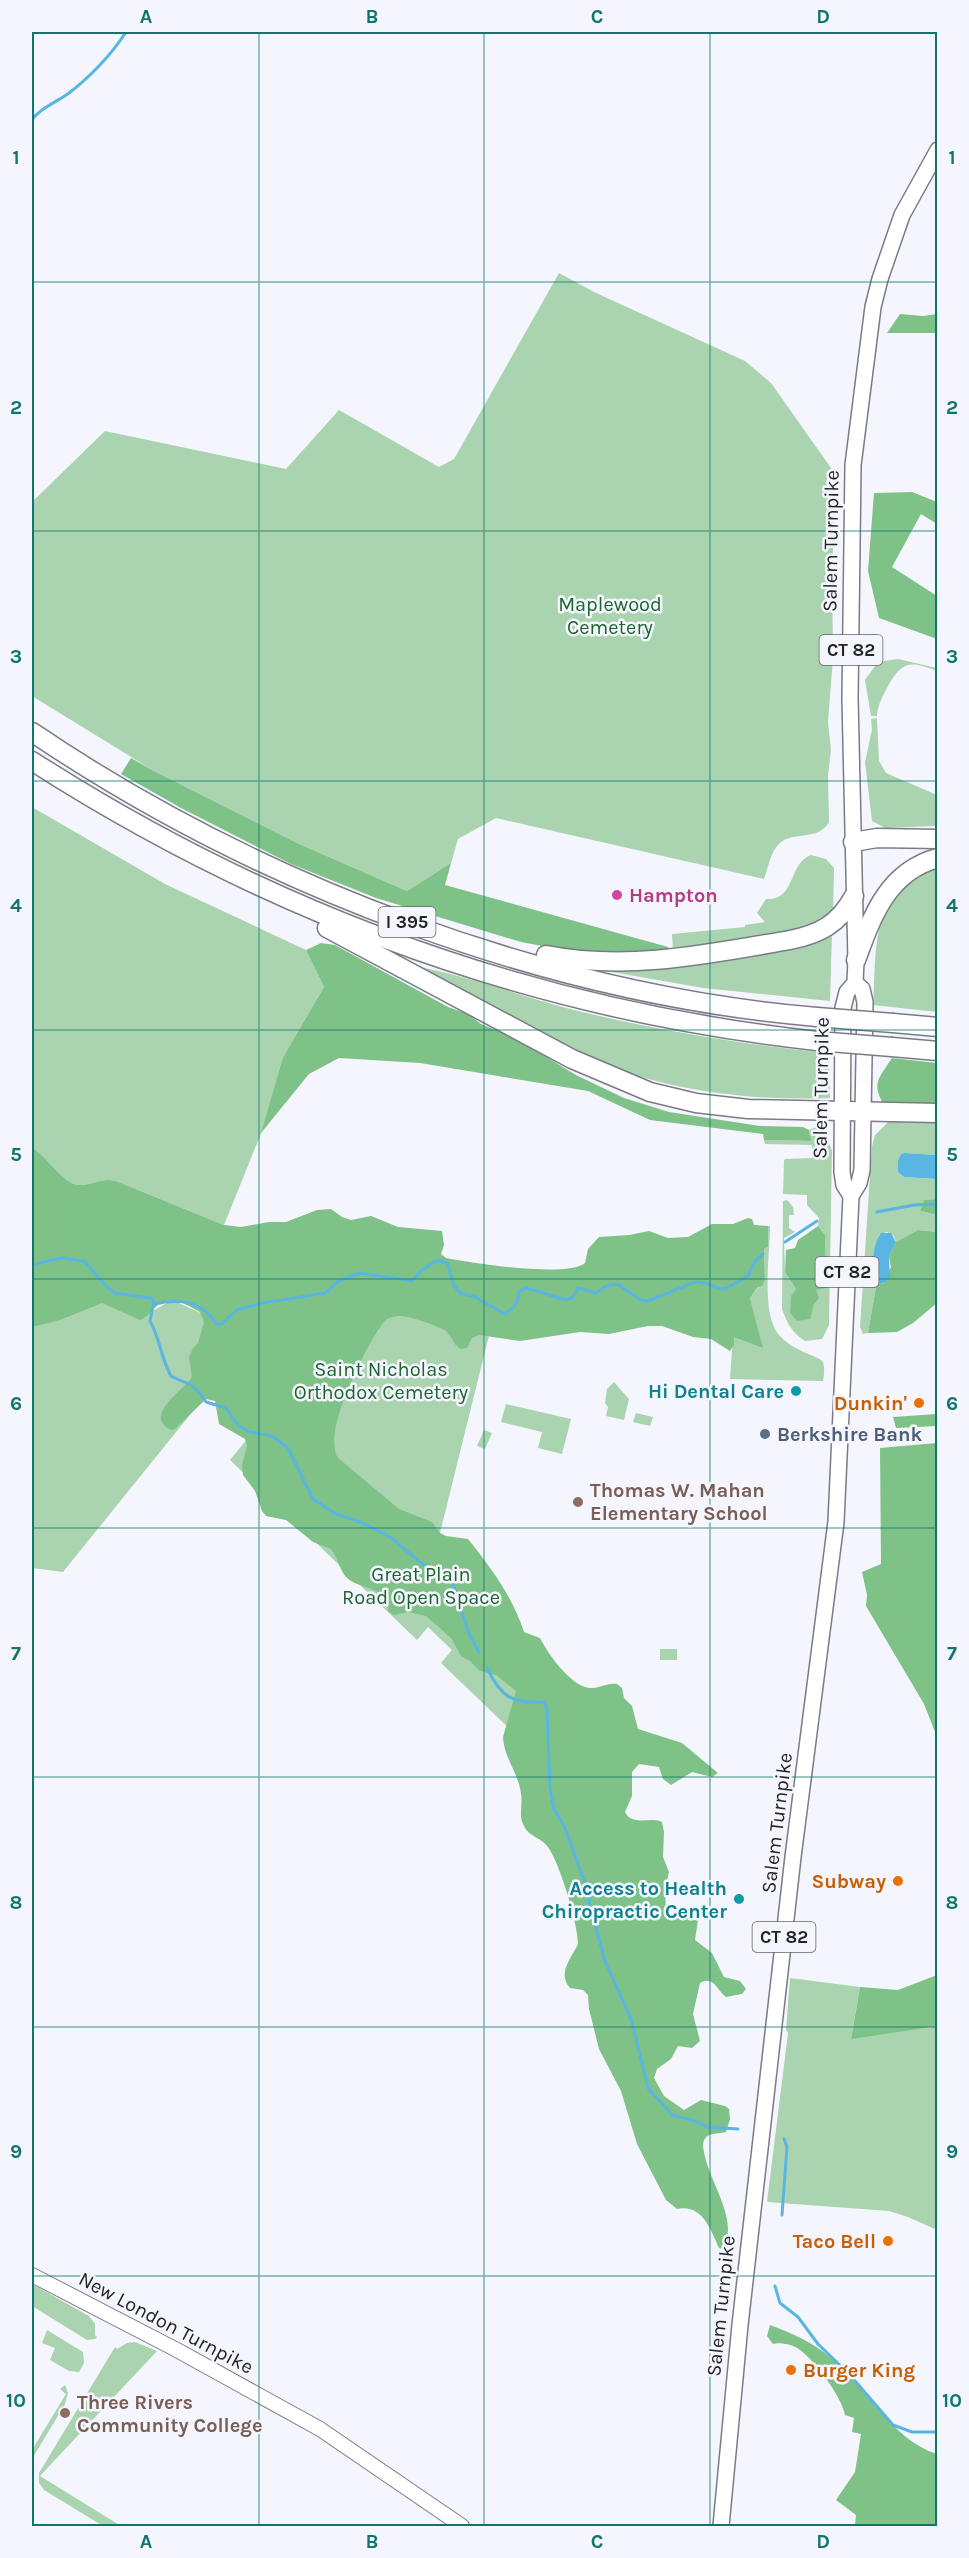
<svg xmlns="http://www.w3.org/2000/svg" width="969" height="2558" font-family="Karla,sans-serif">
<rect width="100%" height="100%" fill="#f5f5fe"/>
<!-- green -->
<g fill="#aad4af">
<path d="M559,273L594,292L745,361L771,383L836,475L832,574L833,658L828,722L831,750L828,775L829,822C818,842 793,830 779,844C770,852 768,869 764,879L496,818L458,839L451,863L407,891L297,843L154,771L32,696V502L105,431L286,469L339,410L439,467L454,459Z"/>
<path d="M898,659L937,668V671C910,660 901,661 887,688C883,696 877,706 877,716H871L865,680L878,662Z"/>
<polygon points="877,718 879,761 886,773 937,795 937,826 885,828 872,821 865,762 872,730 871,719"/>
<path d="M32,807L165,884L306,950L324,987L283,1057L262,1131L224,1225L116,1181C102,1177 91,1186 78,1185C63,1183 47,1157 32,1147Z"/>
<path d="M811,855L826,859L834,868L833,914L805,929L673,951L672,934L745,927V925L765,922L757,913L766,899C796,901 788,863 811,855Z"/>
<path d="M937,865V1012L873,1005C876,966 871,916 901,885C909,877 927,871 937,865Z"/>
<polygon points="832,934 830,1001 703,988 612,972 613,968"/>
<path d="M420,967C475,978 528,999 582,1012C663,1031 746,1045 829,1053L830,1098C750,1101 667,1091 593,1060C533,1034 476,1000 419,968Z"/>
<polygon points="890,1120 909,1123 937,1123 937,1155 905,1153 901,1154 898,1160 898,1172 904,1177 937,1179 937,1199 924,1200 920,1211 937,1215 937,1232 918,1230 896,1242 894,1236 887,1232 879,1235 873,1270 877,1281 868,1333 863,1334 860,1327 872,1146 875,1135"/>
<path d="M816,1127L827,1137L832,1151L829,1325L822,1339L805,1341C792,1333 787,1323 782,1309L783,1201L787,1200L793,1207L794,1215H789V1228L795,1232L784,1238L785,1272L796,1289L815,1290L825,1235L818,1226L819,1218L807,1205V1195L783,1194L784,1161L785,1159L812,1158V1145L765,1144L764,1140L810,1141L809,1130Z"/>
<path d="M768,1226H770C770,1254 762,1304 775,1329C787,1351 821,1356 823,1362C825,1367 824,1376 823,1381L730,1379L733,1336L762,1345L750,1298L765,1279L764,1249L768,1247Z"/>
<polygon points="32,1259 151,1312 172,1300 203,1314 204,1321 506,1267 437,1545 572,1716 537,1755 441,1663 452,1650 428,1627 417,1640 230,1460 269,1412 223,1374 63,1572 32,1568"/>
<polygon points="614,1382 629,1399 624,1420 606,1416 608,1407 605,1403 607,1389"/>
<polygon points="506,1404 571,1419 562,1454 538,1448 542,1432 501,1422"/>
<polygon points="636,1413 653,1417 650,1426 633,1422"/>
<polygon points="484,1430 492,1433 485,1449 477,1446"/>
<rect x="660" y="1649" width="17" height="11"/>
<polygon points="790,1978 860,1987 851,2038 932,2027 937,2030 937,2230 908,2217 889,2211 767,2202 788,2033 786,2030"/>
<polygon points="32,2284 89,2316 95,2324 95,2335 97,2337 95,2339 87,2340 32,2306"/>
<polygon points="47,2330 83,2352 84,2363 79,2372 69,2371 50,2360 55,2348 42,2343"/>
<polygon points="135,2342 157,2351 40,2476 121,2526 103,2526 44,2490 39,2483 39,2473 115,2347 117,2349 127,2343"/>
<polygon points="65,2385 68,2393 65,2404 32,2459 32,2450 66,2394 60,2389"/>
</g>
<!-- forest -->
<g fill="#7ec287">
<polygon points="900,314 923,316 937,314 937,333 887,333"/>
<polygon points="912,492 937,502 937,524 921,514 892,567 937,596 937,639 879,618 868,571 874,493"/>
<polygon points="131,758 154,771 297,843 407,891 451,863 445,885 668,947 669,950 613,956 574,952 521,942 376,898 291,864 181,808 121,774"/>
<polygon points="321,943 335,945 448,1007 468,1014 481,1024 513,1037 576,1075 624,1098 669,1112 760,1126 803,1127 809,1130 811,1141 764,1140 763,1134 650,1120 588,1091 420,1063 339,1058 309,1074 261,1133 283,1057 324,987 306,950"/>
<path d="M892,1058L937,1063V1106L884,1105C871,1083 879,1078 892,1058Z"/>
<path d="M32,1147C47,1157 63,1183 78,1185C91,1186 102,1177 116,1181L224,1225L241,1227L269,1222H286L317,1210L331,1209L342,1217L351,1220L371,1216L398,1227L442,1231L444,1245L441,1254L446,1258C472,1263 567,1278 585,1263L588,1249L599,1237L629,1235L649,1231L668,1238L688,1237L712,1224H733L748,1218L752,1219L754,1225L768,1226V1247L764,1249L765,1279L762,1286L758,1287L750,1298L763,1348L734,1337V1345L730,1351L711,1339L693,1337L662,1326H648L609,1334L580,1332L520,1341L479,1335L472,1338L467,1348L461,1349C453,1345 453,1338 447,1332C443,1327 406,1315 400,1316C394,1316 386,1318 383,1323C366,1346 321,1433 338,1458L399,1509L432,1522L440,1533L446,1536L468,1539C492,1569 512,1596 524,1632L540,1638C548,1654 570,1685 589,1688C599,1689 607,1682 617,1684L622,1688L624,1698L632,1706L638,1729L682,1743L718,1773L712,1777L692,1772L671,1785L663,1779L659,1767L639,1764L632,1772V1796L625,1812C632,1827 651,1816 662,1822L664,1832L663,1857L669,1872L665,1889L666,1910L672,1916L698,1920L695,1940L712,1953L724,1977L740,1981L746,1989L742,1994L726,1997C717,1991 714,1975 700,1983L693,2014L700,2041L692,2048L678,2046L671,2059L657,2069L654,2078L664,2096L684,2110L701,2100L725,2106L729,2109L730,2119L726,2132C715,2135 705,2131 703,2145C705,2178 741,2218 723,2249L719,2248C710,2228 702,2204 677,2209L666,2200L637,2144L621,2091L599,2049L589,2009L588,1995L583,1990L570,1988C557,1973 571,1959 578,1944C578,1924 560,1864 548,1847C542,1838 529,1837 524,1826C518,1816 523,1805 521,1794C519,1774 504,1758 503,1737L516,1691L496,1675L480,1671L470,1661L461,1656L451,1638L426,1616L408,1612L394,1615L388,1611C391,1587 360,1590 347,1578C339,1570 338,1557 331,1549L313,1542L286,1520L266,1516L262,1511L255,1491L243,1475L242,1465L247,1446L245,1439L219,1424L215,1401L206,1399L175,1429L171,1430C142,1416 184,1390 192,1377L189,1357L193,1348L198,1343L204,1322L200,1312C188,1305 172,1295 159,1304C152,1310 148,1317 140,1320L102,1303L60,1320L32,1327Z"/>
<polygon points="937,1199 937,1215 920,1211 924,1200"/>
<polygon points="818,1226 825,1235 825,1288 816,1290 819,1298 814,1304 810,1319 797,1321 790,1313 791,1296 796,1289 785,1272 786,1250 795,1248 798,1240"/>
<polygon points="918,1230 937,1232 937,1303 913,1323 897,1332 868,1333 877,1281 883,1284 891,1267 889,1257 896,1242"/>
<polygon points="937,1414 937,1426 896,1428 893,1417"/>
<polygon points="937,1443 938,1443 937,1737 924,1704 866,1606 867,1595 862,1572 881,1564 880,1448"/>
<polygon points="937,1975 937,2030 932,2027 851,2039 860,1987 898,1990"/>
<path d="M770,2325C791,2333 813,2342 831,2358C866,2387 892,2440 937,2454V2526H855L856,2515L836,2500L855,2472L861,2434L852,2432L854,2418L845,2415C842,2397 815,2361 800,2350C794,2345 780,2342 773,2344L767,2336Z"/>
</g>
<!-- water -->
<g fill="#59b6e2">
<polygon points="905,1153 937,1155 937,1179 904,1177 898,1172 898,1160 901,1154"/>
<path d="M881,1233H891L896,1242L889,1257L890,1278L882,1284L877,1281C870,1269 873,1243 881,1233Z"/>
</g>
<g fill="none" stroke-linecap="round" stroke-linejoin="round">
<!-- stream -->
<g stroke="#59b6e2" stroke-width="3">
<path d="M32,120C40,108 57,102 69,93C90,77 112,54 126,32"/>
<polyline points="877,1212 914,1205 938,1204"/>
<polyline points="785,1242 817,1221"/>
<path d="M32,1265L61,1258L84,1261L107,1287L115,1293L151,1298L154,1301L150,1321C160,1338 161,1359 171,1376C192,1387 191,1380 206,1402L226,1408L238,1425L249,1432L272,1436L288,1448L313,1499L336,1514L363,1523L390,1537L420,1562L453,1584L469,1634L479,1652"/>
<path d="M154,1304C179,1299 202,1300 216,1324H222L237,1310L262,1303L326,1293L337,1282L360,1273L412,1281L422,1270L438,1260L448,1264L453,1284L461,1294L473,1296L505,1314C514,1307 519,1303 519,1291L526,1288L566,1300L573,1297L578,1288L596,1293L606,1286L617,1284L641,1300L648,1301L695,1282L706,1283L720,1289L727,1288L748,1276L755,1261L763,1254"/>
<path d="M487,1668C501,1697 512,1704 544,1702L547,1709L550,1788L554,1809L565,1828L588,1891L590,1907L605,1961L631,2019L648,2088L672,2115L695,2121L707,2127L738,2129"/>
<polyline points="782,2215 787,2147 784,2139"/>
<polyline points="775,2286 780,2303 798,2317 818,2344 850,2375 893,2425 912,2432 938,2432"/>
</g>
<!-- secondary casing -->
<g stroke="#7b7b85" stroke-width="16">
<polyline id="secondary" points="32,2275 177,2350 320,2429 462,2526"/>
</g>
<!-- primary casing -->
<g stroke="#7b7b85" stroke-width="18">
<g id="primary">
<polyline points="851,1196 844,1185 842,1172 843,1008 847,992 855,983 856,960 850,698 853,465 873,307 880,279 902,215 938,150"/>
<polyline points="721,2526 740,2325 793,1857 836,1522 851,1196 859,1183 862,1170 865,1002 862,989 855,983"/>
</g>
</g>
<!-- highway casing -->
<g stroke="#7b7b85" stroke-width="21">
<g id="highway">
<path d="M32,732C258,885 545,994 817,1017"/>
<path d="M32,761C272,915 533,1010 817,1041"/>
<polyline points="853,842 877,838 938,839"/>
<polyline points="327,928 572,1059 650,1092 696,1103 748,1109 938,1113"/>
<path d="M546,955C628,971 708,954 790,940C820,934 839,924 854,896"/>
<path d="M856,960C872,916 888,871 938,858"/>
<polyline points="893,1023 938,1027"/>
<polyline points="892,1047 938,1051"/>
</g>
</g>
<!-- secondary -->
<use href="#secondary" stroke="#fff" stroke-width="14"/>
<!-- primary -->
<use href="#primary" stroke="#fff" stroke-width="15"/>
<!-- highway -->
<use href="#highway" stroke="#fff" stroke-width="18"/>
<!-- highway-bridge casing -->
<g stroke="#7b7b85" stroke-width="21" stroke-linecap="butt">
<g id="highway-bridge">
<polyline points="817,1017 893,1023"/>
<polyline points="817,1041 892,1047"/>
</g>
</g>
<!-- highway-bridge -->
<use href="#highway-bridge" stroke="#fff" stroke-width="18"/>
</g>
<!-- grid -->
<path fill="none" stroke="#0f766e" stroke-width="1.5" stroke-opacity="0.55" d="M259,32V2526M484,32V2526M710,32V2526M32,282H938M32,531H938M32,781H938M32,1030H938M32,1279H938M32,1528H938M32,1777H938M32,2027H938M32,2276H938"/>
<!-- markers -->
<circle fill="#d1479c" stroke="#f5f5fe" stroke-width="2" cx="617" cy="895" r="6"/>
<g fill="#0f9aa8" stroke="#f5f5fe" stroke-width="2">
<circle cx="796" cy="1391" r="6"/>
<circle cx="739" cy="1899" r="6"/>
</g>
<g fill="#e8710a" stroke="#f5f5fe" stroke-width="2">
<circle cx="919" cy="1403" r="6"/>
<circle cx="898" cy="1881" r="6"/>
<circle cx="888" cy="2241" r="6"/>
<circle cx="791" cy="2370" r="6"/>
</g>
<circle fill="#5c6f8a" stroke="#f5f5fe" stroke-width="2" cx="765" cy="1434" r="6"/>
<g fill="#8d6e63" stroke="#f5f5fe" stroke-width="2">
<circle cx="578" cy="1502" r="6"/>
<circle cx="65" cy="2413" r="6"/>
</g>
<g text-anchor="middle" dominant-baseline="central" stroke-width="5" stroke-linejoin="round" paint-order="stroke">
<!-- shield labels -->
<g fill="#f5f5fe" stroke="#636368" stroke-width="1.5">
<rect x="819.5" y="635" width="63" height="30" rx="4.5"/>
<rect x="378.5" y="907" width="57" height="30" rx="4.5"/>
<rect x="815.5" y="1257" width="63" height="30" rx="4.5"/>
<rect x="752.5" y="1922" width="63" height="30" rx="4.5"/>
</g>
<g font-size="18" font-weight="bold" fill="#242428">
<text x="851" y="650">CT 82</text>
<text x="407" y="922">I 395</text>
<text x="847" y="1272">CT 82</text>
<text x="784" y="1937">CT 82</text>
</g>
<!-- street labels -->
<g font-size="20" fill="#242428" stroke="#f5f5fe">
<text transform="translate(831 541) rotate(-89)">Salem Turnpike</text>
<text transform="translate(821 1088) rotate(-89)">Salem Turnpike</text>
<text transform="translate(777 1823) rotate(-83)">Salem Turnpike</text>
<text transform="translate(721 2306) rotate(-84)">Salem Turnpike</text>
<text transform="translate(166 2323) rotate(28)">New London Turnpike</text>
</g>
<!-- park labels -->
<g font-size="20" fill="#1d652e" stroke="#f5f5fe">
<text x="610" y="604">Maplewood<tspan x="610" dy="23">Cemetery</tspan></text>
<text x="381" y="1369">Saint Nicholas<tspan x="381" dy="23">Orthodox Cemetery</tspan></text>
<text x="421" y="1574">Great Plain<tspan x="421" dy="23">Road Open Space</tspan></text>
</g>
<!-- hotel labels -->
<g font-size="20" font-weight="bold" fill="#b23c85" stroke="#f5f5fe" text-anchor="start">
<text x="629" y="895">Hampton</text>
</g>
<!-- culture labels -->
<g font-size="20" font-weight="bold" fill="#0d838f" stroke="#f5f5fe" text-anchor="end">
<text x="784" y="1391">Hi Dental Care</text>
<text x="727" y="1888">Access to Health<tspan x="727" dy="23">Chiropractic Center</tspan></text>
</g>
<!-- food labels -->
<g font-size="20" font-weight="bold" fill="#c56008" stroke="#f5f5fe" text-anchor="end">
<text x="907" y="1403">Dunkin'</text>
<text x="886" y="1881">Subway</text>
<text x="876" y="2241">Taco Bell</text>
<text x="803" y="2370" text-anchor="start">Burger King</text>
</g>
<!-- service labels -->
<g font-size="20" font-weight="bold" fill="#4e5e75" stroke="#f5f5fe" text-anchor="start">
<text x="777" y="1434">Berkshire Bank</text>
</g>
<!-- education labels -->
<g font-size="20" font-weight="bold" fill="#785e54" stroke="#f5f5fe" text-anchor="start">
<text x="590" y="1490">Thomas W. Mahan<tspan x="590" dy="23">Elementary School</tspan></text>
<text x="77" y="2402">Three Rivers<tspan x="77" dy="23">Community College</tspan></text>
</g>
</g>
<!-- border -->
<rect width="969" height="2558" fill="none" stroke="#f5f5fe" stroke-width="66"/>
<rect x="33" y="33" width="903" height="2492" fill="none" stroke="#0f766e" stroke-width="2"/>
<g font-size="20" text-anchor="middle" font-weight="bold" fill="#0f766e">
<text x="146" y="23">A</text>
<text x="372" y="23">B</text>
<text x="597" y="23">C</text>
<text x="823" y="23">D</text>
<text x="16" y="164">1</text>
<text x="952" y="164">1</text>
<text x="16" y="414">2</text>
<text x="952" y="414">2</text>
<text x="16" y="663">3</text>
<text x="952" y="663">3</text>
<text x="16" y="912">4</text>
<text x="952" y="912">4</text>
<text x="16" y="1161">5</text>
<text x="952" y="1161">5</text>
<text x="16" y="1410">6</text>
<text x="952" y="1410">6</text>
<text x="16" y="1660">7</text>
<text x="952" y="1660">7</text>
<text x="16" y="1909">8</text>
<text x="952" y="1909">8</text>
<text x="16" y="2158">9</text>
<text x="952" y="2158">9</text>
<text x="16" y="2407">10</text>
<text x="952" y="2407">10</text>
<text x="146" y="2548">A</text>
<text x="372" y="2548">B</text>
<text x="597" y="2548">C</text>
<text x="823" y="2548">D</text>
</g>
</svg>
